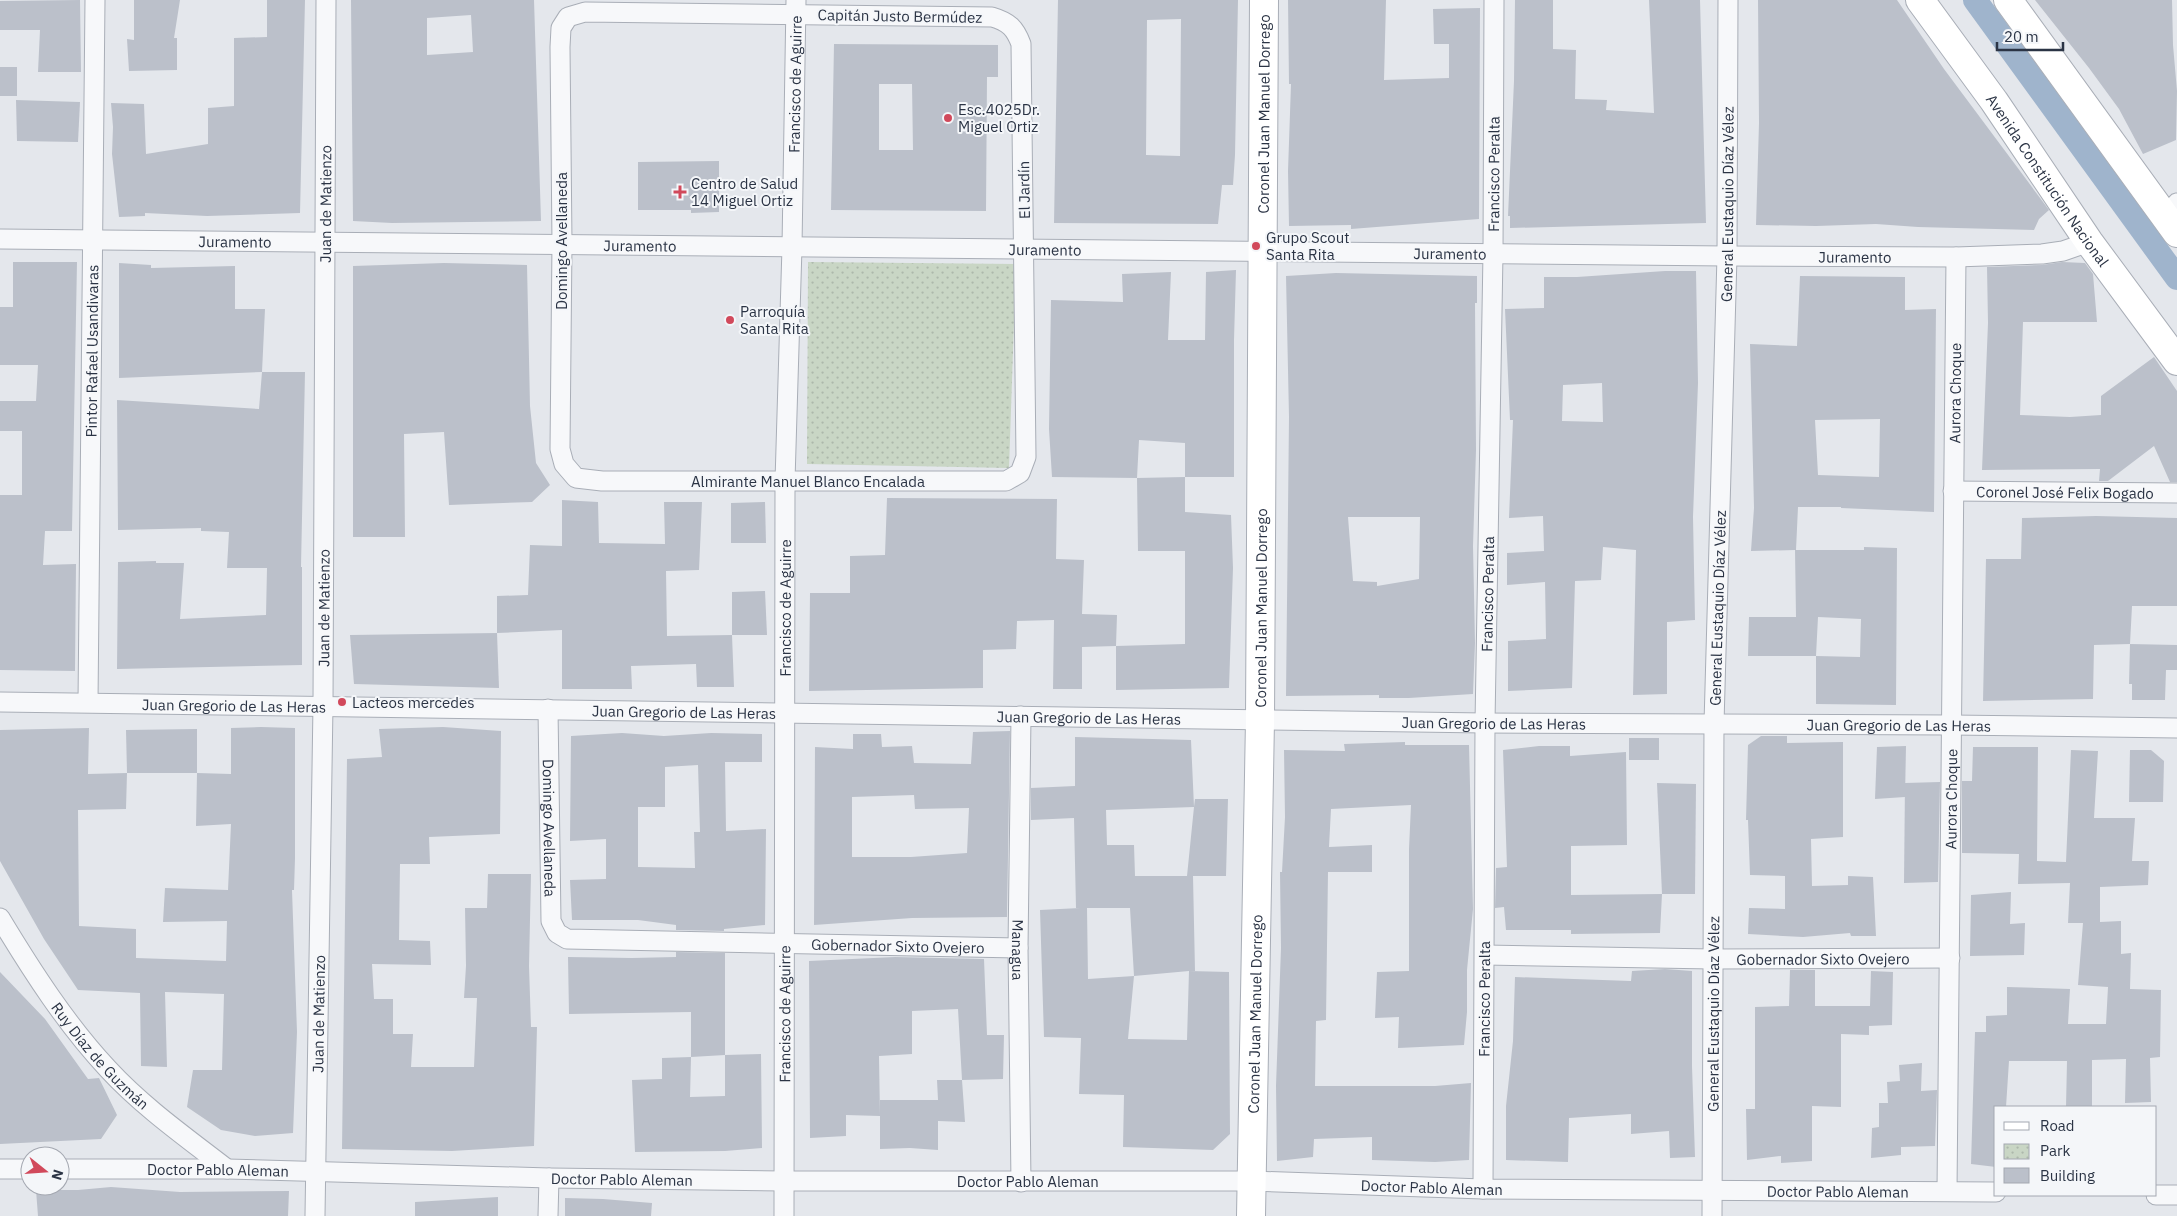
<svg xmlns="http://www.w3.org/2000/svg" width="2177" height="1216" font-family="'IBM Plex Sans',sans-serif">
<defs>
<pattern id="park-dots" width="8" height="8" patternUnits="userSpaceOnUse" patternTransform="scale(1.25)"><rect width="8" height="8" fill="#c9d6c5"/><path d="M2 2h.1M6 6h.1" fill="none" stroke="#adb8ab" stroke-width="1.8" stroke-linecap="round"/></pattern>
</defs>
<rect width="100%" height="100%" fill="#e4e7ec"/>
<!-- park -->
<polygon fill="url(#park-dots)" points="808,262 1016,264 1009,468 807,464"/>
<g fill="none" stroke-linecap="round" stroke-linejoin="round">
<!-- canal -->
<polyline stroke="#9fb4cc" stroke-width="24" points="1975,0 2177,278"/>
</g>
<!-- building -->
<g fill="#bbc0ca" fill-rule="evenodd">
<polygon points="80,0 81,72 38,72 40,30 0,30 0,1"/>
<polygon points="134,0 180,0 174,38 177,38 177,70 129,71 127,39 134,40"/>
<polygon points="267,0 305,0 300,213 207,216 145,213 145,216 119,217 112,154 113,127 111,103 144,104 146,154 208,144 208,108 234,106 234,38 267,37"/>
<path d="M351,0H534L541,221L392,223L353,221ZM471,15L473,52L427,55V18Z"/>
<path d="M1058,0H1238L1235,155L1233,185H1222L1218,224L1054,223ZM1181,19L1180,156L1146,155L1147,20Z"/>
<polygon points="1288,0 1386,0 1384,80 1449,78 1449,44 1434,44 1433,9 1480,8 1479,219 1351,229 1351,225 1289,226 1288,171 1291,84 1289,84"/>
<polygon points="1515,0 1553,0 1553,49 1576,50 1575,99 1607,100 1606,110 1654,113 1649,0 1700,0 1706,223 1510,228 1510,216 1508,216 1514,81"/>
<polygon points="1758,0 1897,0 1944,69 2049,210 2039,219 2034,230 1918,227 1876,224 1816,226 1756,225 1759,123"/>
<polygon points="2035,0 2172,0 2173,45 2177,91 2176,140 2143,154 2119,109 2089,68"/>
<path d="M834,44L998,45V77H987L986,211L831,210ZM879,84H912L913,150H879Z"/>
<rect x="0" y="67" width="17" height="29"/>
<polygon points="16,100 80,102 78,142 17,141"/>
<polygon points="719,161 719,212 691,213 691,210 638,210 638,162"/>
<polygon points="13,262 77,262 72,531 45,531 43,565 76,564 75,671 0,670 0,495 22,495 22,431 0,431 0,401 36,401 38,365 0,365 0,307 13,307"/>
<polygon points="2062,262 2085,263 2093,274 2097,322 2023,322 2020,415 2070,417 2101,415 2101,396 2154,357 2177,391 2177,482 2170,482 2154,446 2108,481 2099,481 2100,469 1982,470 1988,323 1987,267 2042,265"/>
<polygon points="119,263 151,265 151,268 235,266 235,309 265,309 262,372 119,378"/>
<polygon points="444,263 527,265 530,406 536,463 550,485 532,502 449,505 444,432 404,434 405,537 353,537 353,266"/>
<polygon points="1236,270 1234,340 1234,477 1185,477 1185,443 1139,440 1137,478 1052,477 1049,429 1051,300 1123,302 1122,274 1171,272 1168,340 1205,340 1206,272"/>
<path d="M1665,271H1696L1698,383L1693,517L1695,620L1667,622V694L1633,695L1636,550L1603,547L1601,580L1575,581L1572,688L1508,691V641L1546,639L1545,582L1507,585V553L1544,551L1543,516L1509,518L1513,420H1510L1505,309L1544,308V277H1577ZM1602,383L1603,422L1562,421L1563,385Z"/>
<path d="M1336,273L1477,276V303H1475L1476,450L1473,546L1475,643L1473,694L1409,698H1379V695L1286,696L1289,417L1286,276ZM1348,517H1420L1419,579L1377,586V582L1353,581Z"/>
<path d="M1800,276L1905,277V310L1936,309L1934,512L1841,508V507H1798L1796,550H1864V547L1897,548L1896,705L1816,704V656H1748L1749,617H1796L1795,550L1751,551L1754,508L1750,344L1797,346ZM1880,419L1879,477L1818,475L1815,420ZM1818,617L1861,619L1860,657L1816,656Z"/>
<polygon points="262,372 305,372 301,567 302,567 302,665 117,669 118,562 156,561 156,563 184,563 180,619 266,615 267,568 227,568 229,532 201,531 201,528 118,530 117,400 259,409"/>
<polygon points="1185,477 1185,512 1231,515 1233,568 1229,688 1116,690 1116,646 1185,644 1185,551 1138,551 1137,478"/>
<polygon points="887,498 1057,499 1056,559 1084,560 1082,614 1117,615 1116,646 1082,647 1082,689 1053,689 1054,620 1017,621 1016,649 983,650 983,688 809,691 810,593 850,593 850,556 885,555"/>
<polygon points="562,500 598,502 599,543 665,544 664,502 702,502 699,570 666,571 667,636 732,635 734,687 697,687 696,664 631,666 632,689 562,689 562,630 497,633 497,596 528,595 530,545 562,546"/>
<polygon points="765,502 766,543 731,543 731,503"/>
<polygon points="2096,516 2177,518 2177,606 2132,606 2130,644 2094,645 2093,699 1983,701 1986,559 2021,559 2022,518"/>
<polygon points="765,591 767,635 732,635 732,592"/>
<polygon points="497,633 499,688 354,684 350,635"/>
<polygon points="2130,644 2177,645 2177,670 2166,670 2165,700 2132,700 2132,684 2129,684"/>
<polygon points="261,727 295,728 295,858 294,890 292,890 297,1032 293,1133 255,1136 221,1130 187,1107 193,1070 222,1070 224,994 165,992 167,1067 141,1066 140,993 78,990 44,939 0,861 0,730 89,728 88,774 127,773 126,809 78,810 79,926 136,929 136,958 226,961 227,921 163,922 165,888 228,890 231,824 196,826 197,773 231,774 231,728"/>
<polygon points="443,727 501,731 500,834 429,837 430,864 400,864 399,940 430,941 431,965 372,964 374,999 393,999 393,1034 413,1034 411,1067 474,1067 477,998 464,998 466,966 465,908 487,908 488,874 531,874 529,966 531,1027 537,1027 534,1146 452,1151 342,1149 347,759 382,757 379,729"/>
<polygon points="197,729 197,773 127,773 126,730"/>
<path d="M1010,731L1007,917L912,918L814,925L815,747L853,749V734H881L882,747L912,746L914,763L971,764L973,732ZM914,795L915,809L969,808L967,853L911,857H852V797Z"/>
<path d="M622,733L664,736L711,733L762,734V762H725L726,831L766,829L765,925L724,929V931L676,930V925L638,920H572L570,880L606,879V839L570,841L571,736ZM698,765L700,832H694L695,868L638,867V807H665V767Z"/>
<polygon points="1761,736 1787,736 1787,743 1843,742 1843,837 1811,839 1812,886 1848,885 1848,876 1873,877 1876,936 1851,936 1850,933 1803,937 1748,934 1749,908 1785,909 1785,876 1750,875 1748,820 1746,820 1748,745"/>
<path d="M1075,737L1191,740L1194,807L1195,799H1228L1226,876H1193L1195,971H1189L1229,972L1230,1134L1213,1150L1123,1147L1124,1095L1079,1094L1081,1038L1044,1037L1040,910L1080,908H1076L1074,818L1031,820V788L1075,786ZM1194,807L1187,876H1193H1135L1134,845H1107L1106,810ZM1087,908H1130L1134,976L1088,979ZM1189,971L1187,1040L1128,1039L1134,976Z"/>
<rect x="1629" y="738" width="30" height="22"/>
<polygon points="1405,742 1405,745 1469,745 1473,909 1467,970 1467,1012 1464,1045 1398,1048 1399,1017 1375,1018 1377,972 1409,971 1409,849 1411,805 1331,809 1329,847 1372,845 1372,872 1328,872 1326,1020 1316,1021 1315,1086 1435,1086 1471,1083 1469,1160 1435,1162 1372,1160 1372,1137 1314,1139 1313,1157 1277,1161 1276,1086 1281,948 1280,872 1282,872 1285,817 1284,750 1345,751 1344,744"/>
<polygon points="1539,746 1570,746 1570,756 1626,752 1627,845 1571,846 1571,895 1662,894 1660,933 1571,934 1571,930 1506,930 1504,907 1495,908 1496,868 1507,867 1503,750"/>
<polygon points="1906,746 1905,797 1875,799 1877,747"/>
<polygon points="1973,747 2038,747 2037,861 2066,862 2071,750 2098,751 2094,818 2135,818 2132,861 2149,861 2148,885 2100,887 2100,922 2121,921 2121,954 2131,953 2130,989 2161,990 2160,1057 2150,1058 2151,1102 2125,1103 2126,1059 2092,1060 2092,1107 2066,1107 2067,1061 2009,1061 2006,1107 1996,1107 1996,1167 1971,1164 1975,1032 1986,1032 1986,1016 2007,1015 2007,987 2070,989 2068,1024 2106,1024 2108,987 2078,985 2083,923 2068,923 2070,883 2018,884 2019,854 1962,853 1962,781 1972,781"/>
<polygon points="2130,750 2151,750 2164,761 2163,802 2129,802"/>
<polygon points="1940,782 1938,882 1904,883 1905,783"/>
<polygon points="1657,783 1696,784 1695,894 1662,894"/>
<polygon points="2011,892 2010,924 2025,923 2024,955 1970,956 1971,895"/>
<polygon points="676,952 725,953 725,1055 691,1057 691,1012 569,1014 568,957 632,958 676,957"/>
<polygon points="895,957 984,959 987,1035 1004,1035 1003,1079 962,1080 958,1009 912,1011 912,1054 879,1056 880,1116 846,1115 846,1136 810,1138 809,961"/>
<polygon points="1665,969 1692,971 1692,1066 1695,1157 1670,1158 1669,1131 1631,1134 1631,1114 1569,1118 1568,1162 1506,1160 1506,1106 1513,1041 1515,977 1631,981 1632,971"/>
<polygon points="1790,970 1815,970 1815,1006 1870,1006 1871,971 1893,972 1892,1025 1869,1026 1869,1035 1841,1034 1841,1107 1812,1106 1812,1161 1781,1163 1781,1156 1747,1160 1746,1109 1755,1109 1755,1007 1789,1006"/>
<polygon points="0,972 45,1019 88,1079 99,1078 117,1115 101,1139 0,1144"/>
<polygon points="761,1054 762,1148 725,1151 635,1152 632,1080 662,1079 662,1058 691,1057 690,1097 725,1096 725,1055"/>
<polygon points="1922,1063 1921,1091 1937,1090 1935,1146 1901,1147 1901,1155 1871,1158 1872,1128 1879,1127 1879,1103 1888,1103 1887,1082 1900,1081 1899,1065"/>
<polygon points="937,1080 962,1080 965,1122 938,1121 938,1150 910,1148 880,1149 880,1100 938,1100"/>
<polygon points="111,1187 180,1192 289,1191 288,1216 38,1216 36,1190 78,1190"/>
<polygon points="498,1197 498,1216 415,1216 415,1202"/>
<polygon points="565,1198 603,1199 652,1203 651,1216 565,1216"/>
</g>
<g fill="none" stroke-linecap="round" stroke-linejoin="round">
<!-- street casing -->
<g stroke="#a9aeb7" stroke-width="21">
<g id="street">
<path d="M585,12L992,17C1009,22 1015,28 1021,44L1026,457L1020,473L1006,481H602L576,478L564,464L560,449L562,243L560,47L561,28L568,17Z"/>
<polyline points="2166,218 2177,203"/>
<path id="s1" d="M0,239L1727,256L1956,257L2042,254L2063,251L2089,242"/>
<path id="s2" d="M1953,491L2177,493"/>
<path id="s3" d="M0,702L1485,723L1951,725L2177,728"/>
<path id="s4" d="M88,702L95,0"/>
<path id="s5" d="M548,709L551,921L557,933L567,939L1018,948"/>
<path id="s6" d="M1021,716L1018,948L1021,1182"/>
<path id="s7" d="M0,918C32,971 66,1024 108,1069C143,1107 187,1138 227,1169"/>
<path id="s8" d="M1485,955L1713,959L1950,958"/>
<polyline points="0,1169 30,1169"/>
<path id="s9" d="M60,1169H227L549,1178L784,1181H1252L1483,1189L1996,1192"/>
<path id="s10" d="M1483,1189L1485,723L1493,253L1494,0"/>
<path id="s11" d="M1947,1191L1956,257"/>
<polyline points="2156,1195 2177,1195"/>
<path id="s12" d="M315,1216L323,705L326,0"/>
<polyline points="548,1216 549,1178"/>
<path id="s13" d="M784,1216L785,481L792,247L796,0"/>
<path id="s14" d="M1712,1216L1714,724L1727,256L1728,0"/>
</g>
</g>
<!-- secondary casing -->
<g stroke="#a9aeb7" stroke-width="30">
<g id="secondary">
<path id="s15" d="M1920,0L1994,101L2089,242L2177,361"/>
<polyline points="2008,0 2177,233"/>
<path id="s16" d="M1251,1216L1260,720L1264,0"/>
</g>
</g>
<!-- street -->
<use href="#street" stroke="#f7f8fa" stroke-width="19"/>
<!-- secondary -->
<use href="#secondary" stroke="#fff" stroke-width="28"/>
</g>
<!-- markers -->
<g fill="#d1495b" stroke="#f4f6f9" stroke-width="2">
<circle cx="948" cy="118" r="5"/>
<path d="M677.5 184.5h5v5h5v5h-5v5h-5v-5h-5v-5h5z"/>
<circle cx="1256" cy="246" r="5"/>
<circle cx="730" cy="320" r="5"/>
<circle cx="342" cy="702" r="5"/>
</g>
<g text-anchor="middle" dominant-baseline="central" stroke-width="4" stroke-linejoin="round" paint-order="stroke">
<!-- street labels -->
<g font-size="15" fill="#2b3445" stroke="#f4f6f9">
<text transform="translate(900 16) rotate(1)">Capitán Justo Bermúdez</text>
<text stroke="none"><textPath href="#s13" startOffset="1132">Francisco de Aguirre</textPath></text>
<text stroke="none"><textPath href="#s16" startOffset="1102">Coronel Juan Manuel Dorrego</textPath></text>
<text stroke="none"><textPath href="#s10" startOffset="1015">Francisco Peralta</textPath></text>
<text stroke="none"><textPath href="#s15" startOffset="221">Avenida Constitución Nacional</textPath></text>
<text transform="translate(1024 190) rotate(-91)">El Jardín</text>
<text stroke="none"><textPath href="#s12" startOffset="1012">Juan de Matienzo</textPath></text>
<text stroke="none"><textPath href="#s14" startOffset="1012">General Eustaquio Díaz Vélez</textPath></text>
<text transform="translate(561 241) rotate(-90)">Domingo Avellaneda</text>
<text stroke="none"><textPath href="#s1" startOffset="235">Juramento</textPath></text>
<text stroke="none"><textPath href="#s1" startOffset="640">Juramento</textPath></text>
<text stroke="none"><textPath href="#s1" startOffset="1045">Juramento</textPath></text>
<text stroke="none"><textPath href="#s1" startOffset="1450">Juramento</textPath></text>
<text stroke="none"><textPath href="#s1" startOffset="1855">Juramento</textPath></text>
<text stroke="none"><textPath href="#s4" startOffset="351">Pintor Rafael Usandivaras</textPath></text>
<text stroke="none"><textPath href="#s11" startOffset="798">Aurora Choque</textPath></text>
<text x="808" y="481">Almirante Manuel Blanco Encalada</text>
<text stroke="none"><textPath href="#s2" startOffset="112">Coronel José Felix Bogado</textPath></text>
<text stroke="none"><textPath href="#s10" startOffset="595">Francisco Peralta</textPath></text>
<text stroke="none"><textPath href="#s12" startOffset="608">Juan de Matienzo</textPath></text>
<text stroke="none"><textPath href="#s13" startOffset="608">Francisco de Aguirre</textPath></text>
<text stroke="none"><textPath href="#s16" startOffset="608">Coronel Juan Manuel Dorrego</textPath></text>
<text stroke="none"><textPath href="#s14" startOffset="608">General Eustaquio Díaz Vélez</textPath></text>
<text stroke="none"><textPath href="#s3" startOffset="234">Juan Gregorio de Las Heras</textPath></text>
<text stroke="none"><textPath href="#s3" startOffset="684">Juan Gregorio de Las Heras</textPath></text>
<text stroke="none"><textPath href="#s3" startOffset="1089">Juan Gregorio de Las Heras</textPath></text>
<text stroke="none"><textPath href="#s3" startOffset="1494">Juan Gregorio de Las Heras</textPath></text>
<text stroke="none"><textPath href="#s3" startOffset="1899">Juan Gregorio de Las Heras</textPath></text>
<text stroke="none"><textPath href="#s11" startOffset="392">Aurora Choque</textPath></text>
<text stroke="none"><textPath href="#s5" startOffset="119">Domingo Avellaneda</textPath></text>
<text stroke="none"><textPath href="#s5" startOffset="568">Gobernador Sixto Ovejero</textPath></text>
<text stroke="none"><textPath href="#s6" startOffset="234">Managua</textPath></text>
<text stroke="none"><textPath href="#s8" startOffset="338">Gobernador Sixto Ovejero</textPath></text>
<text stroke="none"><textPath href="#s10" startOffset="190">Francisco Peralta</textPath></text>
<text stroke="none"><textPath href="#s12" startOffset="202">Juan de Matienzo</textPath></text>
<text stroke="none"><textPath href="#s13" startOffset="202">Francisco de Aguirre</textPath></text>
<text stroke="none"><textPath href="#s16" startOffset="202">Coronel Juan Manuel Dorrego</textPath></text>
<text stroke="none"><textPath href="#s14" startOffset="202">General Eustaquio Díaz Vélez</textPath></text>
<text stroke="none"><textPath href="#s7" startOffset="171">Ruy Díaz de Guzmán</textPath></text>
<text stroke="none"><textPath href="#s9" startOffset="158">Doctor Pablo Aleman</textPath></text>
<text stroke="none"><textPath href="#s9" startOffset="562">Doctor Pablo Aleman</textPath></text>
<text stroke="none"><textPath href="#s9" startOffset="968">Doctor Pablo Aleman</textPath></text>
<text stroke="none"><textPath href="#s9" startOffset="1372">Doctor Pablo Aleman</textPath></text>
<text stroke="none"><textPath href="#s9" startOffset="1778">Doctor Pablo Aleman</textPath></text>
</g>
<!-- poi labels -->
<g font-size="15" fill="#2b3445" stroke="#f4f6f9" text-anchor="start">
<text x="958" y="109">Esc.4025Dr.<tspan x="958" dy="17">Miguel Ortiz</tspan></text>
<text x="691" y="183">Centro de Salud<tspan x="691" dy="17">14 Miguel Ortiz</tspan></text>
<text x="1266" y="237">Grupo Scout<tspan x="1266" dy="17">Santa Rita</tspan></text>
<text x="740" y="311">Parroquía<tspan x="740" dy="17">Santa Rita</tspan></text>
<text x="352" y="702">Lacteos mercedes</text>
</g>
</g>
<!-- legend -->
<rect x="1994" y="1106" width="162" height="90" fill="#f4f6f9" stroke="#a4a8b1"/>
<rect x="2004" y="1122" width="25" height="8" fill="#ffffff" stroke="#a4a8b1"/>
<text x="2040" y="1131" font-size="15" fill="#2b3445">Road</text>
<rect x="2004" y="1144" width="25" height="15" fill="url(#park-dots)" stroke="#a4a8b1"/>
<text x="2040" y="1156" font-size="15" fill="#2b3445">Park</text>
<rect x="2004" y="1168" width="25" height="15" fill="#bbc0ca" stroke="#a4a8b1"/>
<text x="2040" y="1181" font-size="15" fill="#2b3445">Building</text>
<!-- north arrow -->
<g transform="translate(45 1171) rotate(107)"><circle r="24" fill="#f4f6f9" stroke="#a4a8b1"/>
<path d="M0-4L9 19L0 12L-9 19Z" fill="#d1495b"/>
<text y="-8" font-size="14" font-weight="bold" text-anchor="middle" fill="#2b3445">N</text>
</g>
<!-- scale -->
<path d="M1997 42v8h66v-8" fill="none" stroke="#2b3445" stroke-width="2.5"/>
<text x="2004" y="42" font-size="15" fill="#2b3445" stroke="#f4f6f9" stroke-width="4" paint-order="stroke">20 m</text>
</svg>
